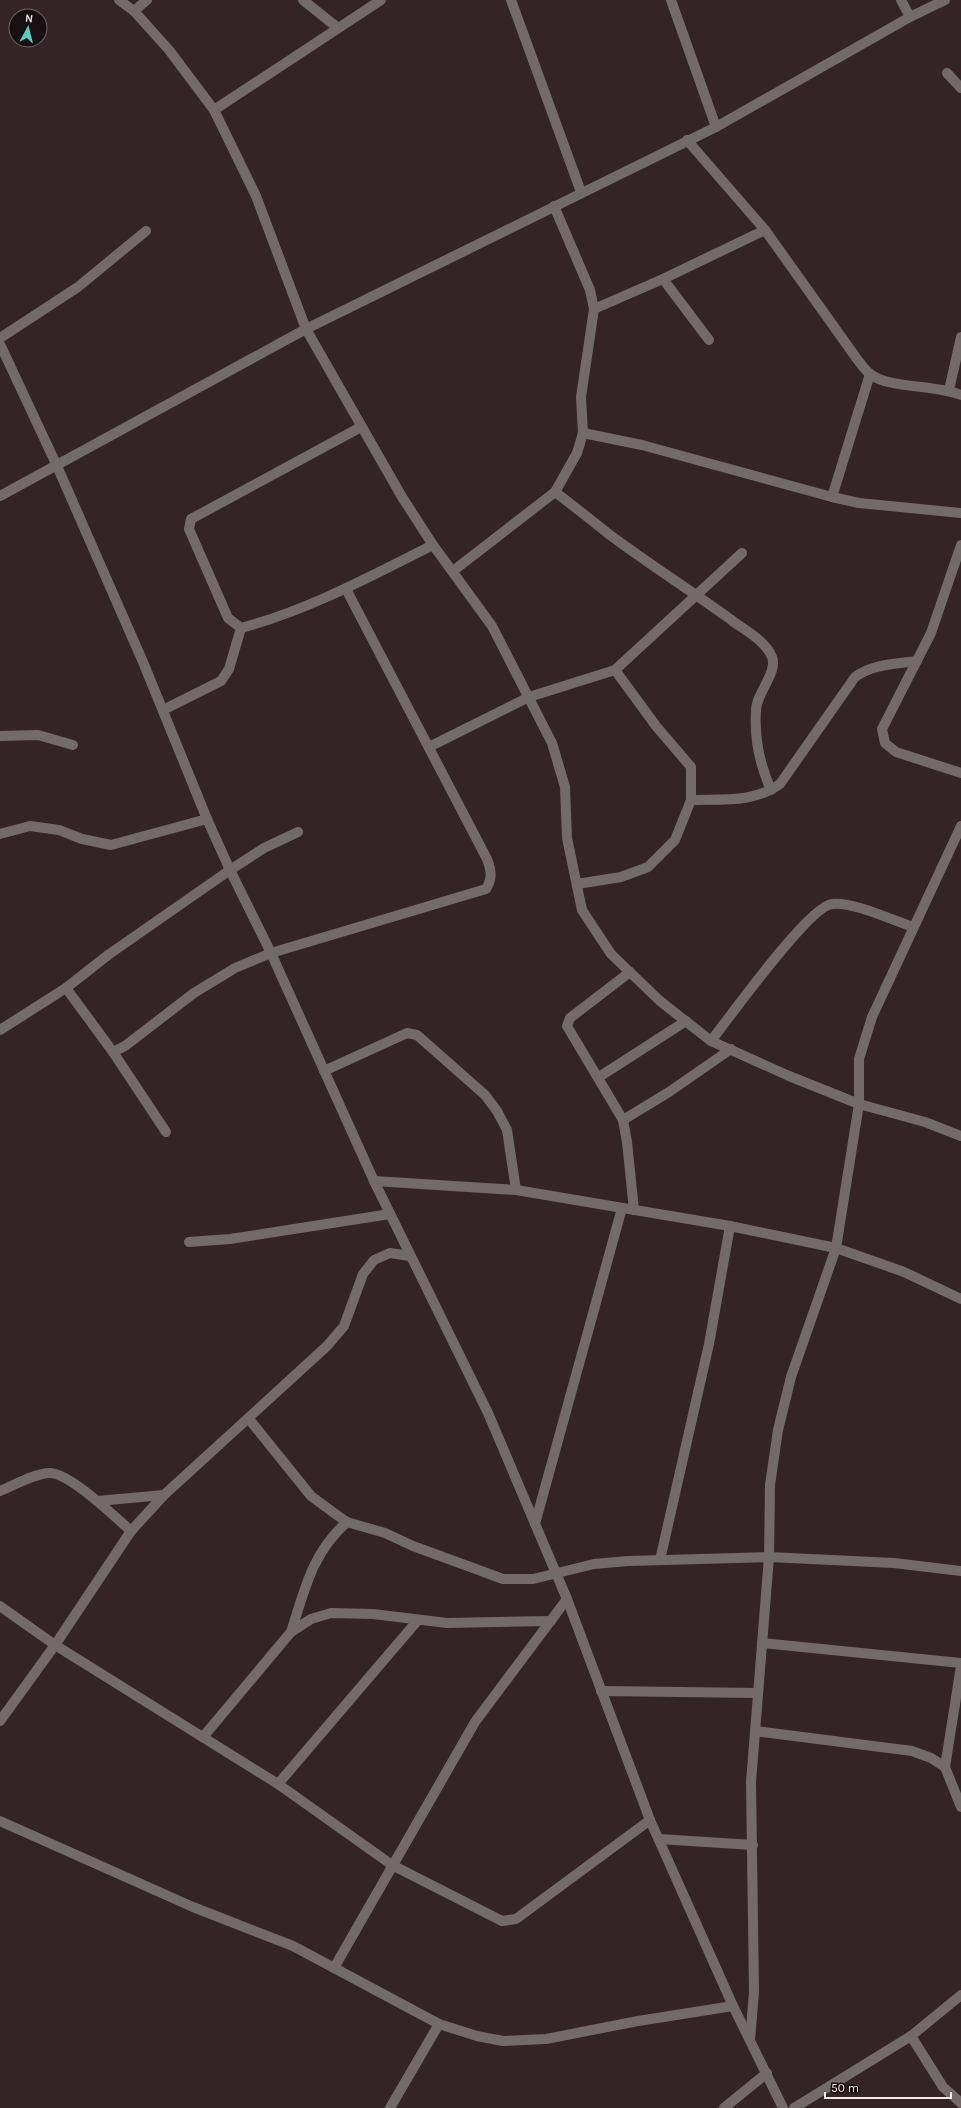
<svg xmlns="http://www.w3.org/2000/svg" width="961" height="2108" font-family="Karla,sans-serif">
<rect width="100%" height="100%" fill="#342427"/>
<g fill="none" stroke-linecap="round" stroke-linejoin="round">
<!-- street -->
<g stroke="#736a6c" stroke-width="10">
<polyline points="119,0 134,11 169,50 214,110 256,196 306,329 402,497 433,545 492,626 552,743 565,787 567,838 582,910 611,954 660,1001 711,1041 789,1076 859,1104 925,1122 961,1136"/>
<polyline points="303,0 338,28"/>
<polyline points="511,0 581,192"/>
<polyline points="671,0 716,127"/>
<polyline points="901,0 910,17"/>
<polyline points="134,11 147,0"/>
<polyline points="947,73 961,88"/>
<polyline points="214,110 381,0"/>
<path d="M687,140L765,230L857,359C861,364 865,370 870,374C889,389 935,384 961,395"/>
<polyline points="663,279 709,340"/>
<polyline points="594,309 663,279 765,230"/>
<polyline points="0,338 78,287 146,231"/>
<polyline points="0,344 57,466 143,662 207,819 230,870 271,953 374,1181 488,1413 567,1599 650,1820 733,2006 783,2108"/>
<polyline points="949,390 961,337"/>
<polyline points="583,433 642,445 832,497 859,503 961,513"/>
<path d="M555,492C574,506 592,521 610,535C649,564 690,590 730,619C744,630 765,640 772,657C778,673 756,693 756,711C754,739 760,765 771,790"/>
<polyline points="0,496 306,329 716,127 910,17 945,0"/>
<polyline points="832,497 870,374"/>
<polyline points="961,545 931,633 882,729 885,743 896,752 961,773"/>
<polyline points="453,571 555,492 577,453 583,433 581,397 594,309 590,290 554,206"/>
<polyline points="241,628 228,618 189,529 191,519 361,427"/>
<path d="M241,628C309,610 371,576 433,545"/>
<polyline points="163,710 221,681 229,669 241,628"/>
<polyline points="0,736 38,735 73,745"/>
<polyline points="429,747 529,697 615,670 742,553"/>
<path d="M691,800C722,799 754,803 780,784L855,677C872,664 896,664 917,661"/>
<polyline points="0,834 30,826 59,830 82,839 111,845 207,819"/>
<polyline points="577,884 621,877 648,867 675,840 691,800 691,767 656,726 615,670"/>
<polyline points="630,972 570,1018 567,1026 623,1120 627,1142 634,1210"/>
<path d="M66,988L113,1052L125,1046L194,993L235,968L271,953L486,889C493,878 491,870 487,859L346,589"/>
<polyline points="0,1030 66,988 108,955 230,870 264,848 298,832"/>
<path d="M711,1041C729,1018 809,906 832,904C852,901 892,920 913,927"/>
<polyline points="113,1052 166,1132"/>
<polyline points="324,1071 407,1033 417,1035 485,1095 497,1111 507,1130 516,1190"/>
<polyline points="599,1077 686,1021"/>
<polyline points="623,1120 669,1092 731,1049"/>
<polyline points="374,1181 516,1190 730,1226 836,1248 904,1272 961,1299"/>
<polyline points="189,1242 230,1239 390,1214"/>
<polyline points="249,1419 311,1496 334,1513 347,1522 385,1533 413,1546 503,1579 533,1579 594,1564 628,1561 769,1557 894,1563 961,1571"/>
<path d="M0,1491C15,1485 33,1474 49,1473C69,1472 115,1517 131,1531"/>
<polyline points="97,1501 164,1495"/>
<polyline points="535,1524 622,1208"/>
<polyline points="660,1560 709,1344 730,1226"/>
<polyline points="0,1606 55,1645 278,1784 392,1865 502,1921 516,1919 650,1820"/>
<path d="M291,1632C305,1589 312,1553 347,1522"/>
<polyline points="762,1643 961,1663"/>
<polyline points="601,1691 758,1693"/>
<polyline points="0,1721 55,1645 131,1531 164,1495 327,1346 344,1326 363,1274 374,1260 390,1253 410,1256"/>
<polyline points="755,1731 912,1751 931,1758 945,1767 961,1807"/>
<polyline points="203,1737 291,1632 311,1619 331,1613 373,1614 447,1623 551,1621"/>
<polyline points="945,1767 961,1666"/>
<polyline points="278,1784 418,1620"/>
<polyline points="0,1821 193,1907 293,1946 439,2024 477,2036 503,2041 546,2039 638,2021 733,2006"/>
<polyline points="659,1839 753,1845"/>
<polyline points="334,1968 475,1722 567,1599"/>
<polyline points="911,2036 943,2087 961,2103"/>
<polyline points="750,2040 754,1992 751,1782 769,1557 770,1485 778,1430 791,1377 836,1248 859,1104 859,1059 872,1017 961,826"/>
<polyline points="390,2108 439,2024"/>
<polyline points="724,2108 767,2073"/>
<polyline points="794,2108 911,2036 961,1995"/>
</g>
</g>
<!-- north arrow -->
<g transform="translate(28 28) rotate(7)"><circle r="19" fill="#170f11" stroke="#706769"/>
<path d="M0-3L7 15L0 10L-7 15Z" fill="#58cec0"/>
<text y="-6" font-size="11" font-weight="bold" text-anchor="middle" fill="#f5eaec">N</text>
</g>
<!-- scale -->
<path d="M825 2092v6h126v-6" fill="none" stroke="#f5eaec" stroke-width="2"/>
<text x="831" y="2092" font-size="12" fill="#f5eaec" stroke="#170f11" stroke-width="3" paint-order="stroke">50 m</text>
</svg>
